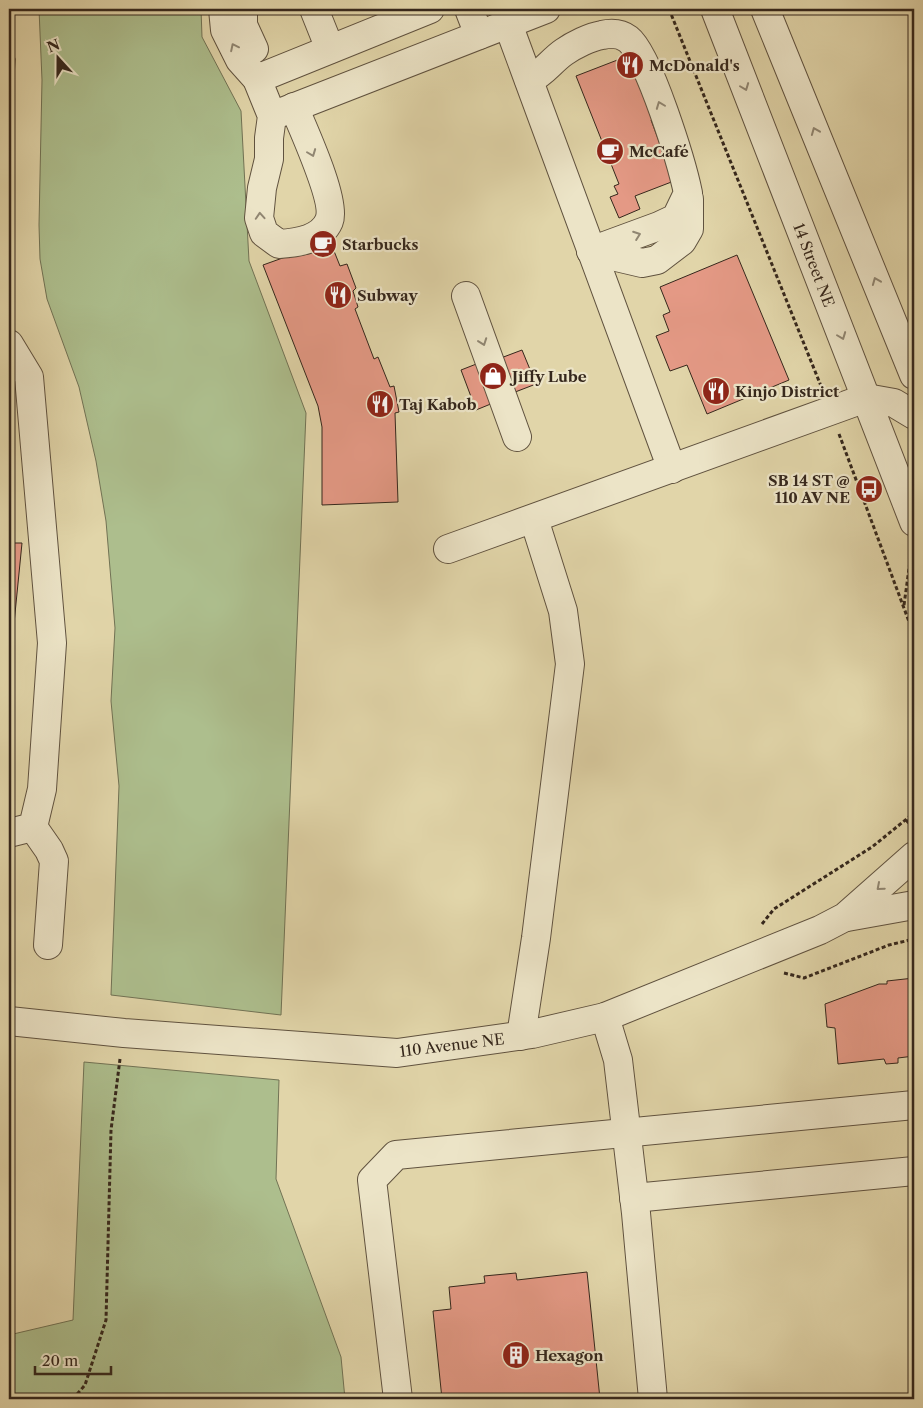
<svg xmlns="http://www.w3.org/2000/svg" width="923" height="1408" font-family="'Libre Caslon Text',serif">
<rect width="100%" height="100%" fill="#e1d5a9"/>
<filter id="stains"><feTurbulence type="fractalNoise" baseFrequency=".004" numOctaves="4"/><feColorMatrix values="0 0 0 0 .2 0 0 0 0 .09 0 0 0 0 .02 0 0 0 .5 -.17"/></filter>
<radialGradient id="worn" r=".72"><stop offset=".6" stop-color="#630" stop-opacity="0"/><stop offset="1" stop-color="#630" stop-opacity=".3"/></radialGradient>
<!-- green -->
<g fill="#adbe8d" stroke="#717254">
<polygon points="39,9 201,9 202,37 241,111 249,261 306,413 281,1015 111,995 119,786 111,701 115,628 106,521 96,461 79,387 47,299 40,259 39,225 42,80"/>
<polygon points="84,1062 279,1080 276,1179 341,1357 345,1399 9,1399 9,1335 73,1320"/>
</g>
<!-- building -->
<g fill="#e49985" stroke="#35271c">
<polygon points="9,38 15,59 9,181"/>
<polygon points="620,59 626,76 639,70 657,118 651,120 674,181 635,196 640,209 619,218 610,197 618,194 614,186 619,184 576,76"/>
<polygon points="330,241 340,266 347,264 356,288 353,291 358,307 355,309 374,359 378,357 390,387 394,386 399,412 395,413 398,502 322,505 322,427 318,406 263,265"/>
<polygon points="737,255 789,380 707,414 687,365 670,371 656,336 669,331 663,315 670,312 660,287"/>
<polygon points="522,350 536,384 497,399 498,401 476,410 461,370 484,361 485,364"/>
<polygon points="9,543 22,543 9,674"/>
<polygon points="914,978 914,1056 898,1058 898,1063 886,1064 884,1059 838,1064 835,1028 827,1027 825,1004 879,984 887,984 887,981"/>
<polygon points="587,1272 600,1399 442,1399 433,1311 451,1309 449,1287 485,1283 484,1276 516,1273 517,1280"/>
</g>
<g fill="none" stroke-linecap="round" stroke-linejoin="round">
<!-- minor casing -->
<g stroke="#60523f" stroke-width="30">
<g id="minor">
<path d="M223,9L225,30L240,60L257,79L272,116L269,138V159L262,188L259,218L264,233L279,244C296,243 321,240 329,221C337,202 303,129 294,107"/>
<polyline points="243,9 243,25 254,49"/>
<polyline points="314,9 330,49"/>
<polyline points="469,9 479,35"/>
<polyline points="715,9 914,522"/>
<polyline points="765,9 914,375"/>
<polyline points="508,24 672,469"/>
<polyline points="257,79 430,9"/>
<path d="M529,80C544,73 551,61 564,52C574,45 590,37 602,35C611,33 620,33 628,39C649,55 682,164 688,193L676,218L659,226L591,251"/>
<polyline points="277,114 546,9"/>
<polyline points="591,251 642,263 657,260 682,241 689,229 689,199"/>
<polyline points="466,296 517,437"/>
<polyline points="9,344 29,377 52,643 42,789 33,827 9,833"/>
<polyline points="448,549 866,398 894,403 914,415"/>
<polyline points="33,827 49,850 54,861 48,945"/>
<polyline points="847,917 914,905"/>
<polyline points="605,1017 618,1060 636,1213 653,1399"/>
<polyline points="9,1021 124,1033 397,1053 532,1034 605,1017 820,930 845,917 914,856"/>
<polyline points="521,1036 536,938 570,664 563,611 534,519"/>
<polyline points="634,1198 914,1171"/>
<polyline points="398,1399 372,1180 396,1155 914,1105"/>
</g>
</g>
<!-- path -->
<g stroke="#35271c" stroke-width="3" stroke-dasharray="4 2.5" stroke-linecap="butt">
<polyline points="669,9 821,386"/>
<polyline points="839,434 914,635"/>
<polyline points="904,605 912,547"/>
<polyline points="906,820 914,829"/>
<polyline points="762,924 774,909 872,847 914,813"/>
<polyline points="784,973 804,978 889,945 914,939"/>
<polyline points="73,1399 85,1385 106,1320 111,1130 120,1059"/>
</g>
<!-- minor -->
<use href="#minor" stroke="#ece4c7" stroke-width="28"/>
</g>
<!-- one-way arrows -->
<defs><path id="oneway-chevron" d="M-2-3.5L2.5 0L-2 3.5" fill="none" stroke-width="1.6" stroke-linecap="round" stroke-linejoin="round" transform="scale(1.25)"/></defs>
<g stroke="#908672">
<use href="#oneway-chevron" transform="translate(234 47) rotate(-116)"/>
<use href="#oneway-chevron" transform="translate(745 87) rotate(69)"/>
<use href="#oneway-chevron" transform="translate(660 105) rotate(-111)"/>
<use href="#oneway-chevron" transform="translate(815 131) rotate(-112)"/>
<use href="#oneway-chevron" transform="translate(312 153) rotate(69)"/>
<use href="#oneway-chevron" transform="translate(260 216) rotate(-94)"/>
<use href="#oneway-chevron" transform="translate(637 235) rotate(-20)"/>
<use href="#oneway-chevron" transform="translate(876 281) rotate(-112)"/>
<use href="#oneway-chevron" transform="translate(842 336) rotate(69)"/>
<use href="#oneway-chevron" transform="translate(483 342) rotate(70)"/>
<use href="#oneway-chevron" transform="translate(880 887) rotate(139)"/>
</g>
<!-- icons -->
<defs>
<g id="restaurant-disc" transform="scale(1.4375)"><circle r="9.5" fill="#8f2418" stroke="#ece4c7"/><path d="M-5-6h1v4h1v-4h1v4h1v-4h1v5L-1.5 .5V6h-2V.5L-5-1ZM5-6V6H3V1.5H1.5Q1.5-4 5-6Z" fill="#fff"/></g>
<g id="cafe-disc" transform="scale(1.4375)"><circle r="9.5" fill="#8f2418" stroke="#ece4c7"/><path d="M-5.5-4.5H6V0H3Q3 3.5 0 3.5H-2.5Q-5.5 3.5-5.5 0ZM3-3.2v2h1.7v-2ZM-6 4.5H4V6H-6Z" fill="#fff"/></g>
<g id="shop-disc" transform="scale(1.4375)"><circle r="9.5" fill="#8f2418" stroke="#ece4c7"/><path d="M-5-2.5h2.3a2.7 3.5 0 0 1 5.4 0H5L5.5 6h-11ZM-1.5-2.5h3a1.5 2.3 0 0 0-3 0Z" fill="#fff"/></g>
<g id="bus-disc" transform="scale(1.4375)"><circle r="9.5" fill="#8f2418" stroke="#ece4c7"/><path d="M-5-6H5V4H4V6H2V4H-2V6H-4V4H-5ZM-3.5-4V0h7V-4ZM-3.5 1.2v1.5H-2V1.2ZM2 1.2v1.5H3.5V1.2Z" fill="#fff"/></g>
<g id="building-disc" transform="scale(1.4375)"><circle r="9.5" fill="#8f2418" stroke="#ece4c7"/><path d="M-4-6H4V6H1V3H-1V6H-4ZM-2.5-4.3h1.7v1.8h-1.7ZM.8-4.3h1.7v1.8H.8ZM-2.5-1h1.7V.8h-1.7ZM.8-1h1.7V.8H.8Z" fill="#fff"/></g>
</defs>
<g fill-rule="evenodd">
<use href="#restaurant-disc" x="630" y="65"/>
<use href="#cafe-disc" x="610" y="151"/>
<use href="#cafe-disc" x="323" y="244"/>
<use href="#restaurant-disc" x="338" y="295"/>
<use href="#shop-disc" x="493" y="376"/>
<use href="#restaurant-disc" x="716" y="391"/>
<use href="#restaurant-disc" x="380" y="404"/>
<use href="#bus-disc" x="869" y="489"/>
<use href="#building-disc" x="516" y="1355"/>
</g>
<g text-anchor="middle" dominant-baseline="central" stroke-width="4.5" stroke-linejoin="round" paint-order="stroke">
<!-- poi labels -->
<g font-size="15" font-weight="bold" fill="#35271c" stroke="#ece4c7" text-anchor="start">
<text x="649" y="65">McDonald's</text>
<text x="629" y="151">McCafé</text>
<text x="342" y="244">Starbucks</text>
<text x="357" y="295">Subway</text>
<text x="512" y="376">Jiffy Lube</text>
<text x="735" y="391">Kinjo District</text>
<text x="399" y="404">Taj Kabob</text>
<text x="850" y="480" text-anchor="end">SB 14 ST @<tspan x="850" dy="17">110 AV NE</tspan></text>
<text x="535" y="1355">Hexagon</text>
</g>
<!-- street labels -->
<g font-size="15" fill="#35271c" stroke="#ece4c7">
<text transform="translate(814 265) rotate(69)">14 Street NE</text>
<text transform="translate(452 1045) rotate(-7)">110 Avenue NE</text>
</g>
</g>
<!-- margin -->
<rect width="923" height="1408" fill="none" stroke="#e1d5a9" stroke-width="30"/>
<rect x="10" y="10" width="903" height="1388" fill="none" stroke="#35271c" stroke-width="2.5"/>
<rect x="15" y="15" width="893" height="1378" fill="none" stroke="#35271c"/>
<!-- north arrow -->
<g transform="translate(58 58) rotate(339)" stroke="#ece4c7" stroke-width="4" paint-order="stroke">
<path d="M0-4L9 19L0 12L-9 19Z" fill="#35271c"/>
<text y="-8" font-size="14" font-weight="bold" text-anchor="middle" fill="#35271c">N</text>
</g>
<!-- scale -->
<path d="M35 1366v8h76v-8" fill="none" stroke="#35271c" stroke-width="2.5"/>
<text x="42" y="1366" font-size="15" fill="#35271c" stroke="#ece4c7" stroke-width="4" paint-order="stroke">20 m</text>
<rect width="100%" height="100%" filter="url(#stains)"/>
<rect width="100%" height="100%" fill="url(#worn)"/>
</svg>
